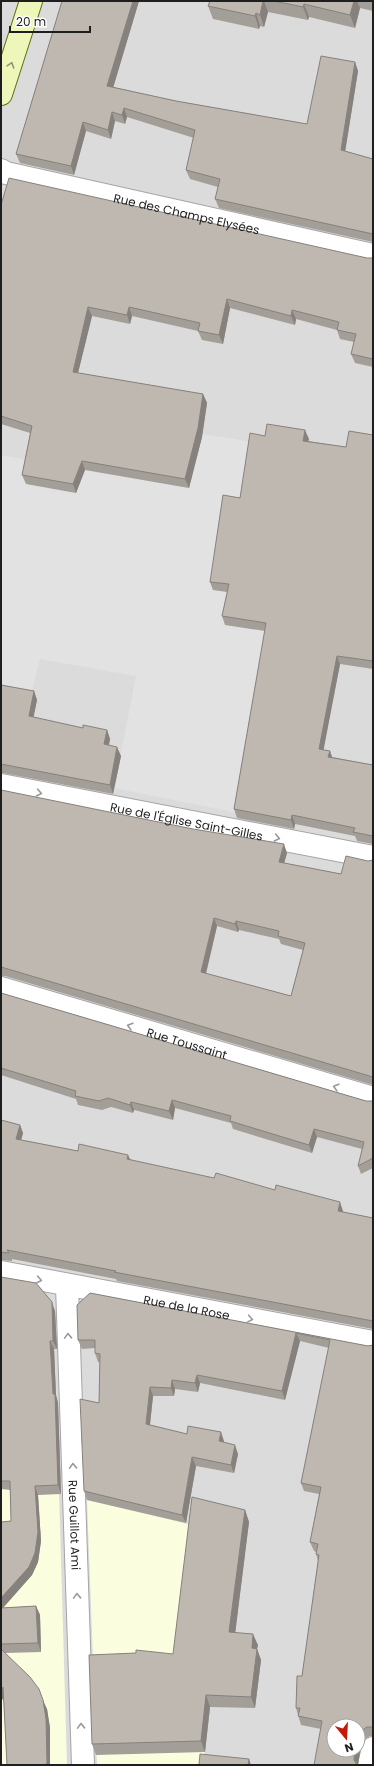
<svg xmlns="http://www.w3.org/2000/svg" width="374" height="1766" font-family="Poppins,sans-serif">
<rect width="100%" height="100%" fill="#eeece4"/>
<!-- residential -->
<path fill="#dcdbdb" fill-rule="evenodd" d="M1,1H373V1765H1ZM334,1726H358V1750H334Z"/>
<!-- education -->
<g fill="#fbfede">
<polygon points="1,1399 57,1423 67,1765 1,1765"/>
<polygon points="87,1500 230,1534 203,1765 97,1765"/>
</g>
<!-- parking -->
<polygon fill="#e2e2e2" points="202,434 253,442 243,507 213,590 232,592 269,631 238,813 114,788 136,676 40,659 30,698 1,693 1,455 188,488"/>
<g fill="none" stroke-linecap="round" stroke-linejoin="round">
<!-- minor casing -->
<g stroke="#a5a5a5" stroke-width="24">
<g id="minor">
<path id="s1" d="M1,170L6,173L373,255"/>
<path id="s2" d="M1,785L373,857"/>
<path id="s3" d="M1,988L373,1098"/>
<path id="s4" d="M1,1272L373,1342"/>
<path id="s5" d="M67,1285L83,1765"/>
<polyline points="369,1765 373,1748"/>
</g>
</g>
<!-- secondary casing -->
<g stroke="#5b7109" stroke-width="24">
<polyline id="secondary" points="1,94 31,1"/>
</g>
<!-- minor -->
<use href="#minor" stroke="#fff" stroke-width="22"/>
<!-- secondary -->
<use href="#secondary" stroke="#eef7b9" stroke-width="22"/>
</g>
<!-- wall -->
<g fill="#a49e98" fill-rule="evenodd">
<polygon points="62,1 139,1 113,87 176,101 307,124 355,62 358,71 345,151 373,159 373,242 219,208 215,199 218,187 190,179 186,170 194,138 127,117 125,124 115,121 111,139 86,131 74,175 20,163 16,154"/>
<polygon points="210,1 373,1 373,11 360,8 355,28 309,17 308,20 268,12 264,27 260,26 259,29 213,19 208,6"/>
<polygon points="1,205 367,258 373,258 373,367 355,363 351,354 354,342 340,339 337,330 296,319 295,325 230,308 223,344 202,340 198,331 132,316 130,324 92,316 78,373 203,394 207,403 202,437 189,488 85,470 76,493 26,484 22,475 30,433 1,424"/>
<polygon points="373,435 373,669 340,664 323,750 330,751 332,757 373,765 373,844 357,841 355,836 295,824 294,829 237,818 234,809 265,631 225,625 222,616 227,592 213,590 210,582 240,498 265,436 309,439 308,441 346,447"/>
<polygon points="1,685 34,691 37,700 33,717 83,728 107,730 110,739 109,745 121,756 113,794 3,773 1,773"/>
<path d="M1,790L287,853L284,863L341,874L368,861L373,860V1085L5,976H1ZM217,926L238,932L239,930L279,939L281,944L303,950L291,996L206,974Z"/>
<polygon points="1,993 366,1101 373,1101 373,1168 361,1174 358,1166 362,1149 317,1137 312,1153 233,1129 231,1123 175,1108 173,1120 134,1110 133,1113 111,1107 102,1110 78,1105 76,1099 1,1075"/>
<polygon points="1,1120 20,1125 23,1133 21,1140 78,1151 130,1160 343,1211 343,1212 373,1218 373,1329 117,1281 116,1279 12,1259 12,1261 1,1260"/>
<polygon points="1,1277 55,1311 57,1349 54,1349 56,1395 58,1403 61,1494 38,1495 41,1541 38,1562 32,1575 3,1608 36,1606 40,1615 41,1652 5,1653 47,1709 50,1728 50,1765 7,1765 4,1698 1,1701 1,1522 11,1521 10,1490 1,1489"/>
<polygon points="90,1293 368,1346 373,1345 373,1736 370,1736 364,1739 361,1745 358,1765 321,1729 301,1725 296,1708 302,1676 318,1561 316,1554 316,1552 314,1551 310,1542 319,1494 304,1491 301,1483 329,1348 300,1341 285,1400 200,1383 198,1392 175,1389 174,1396 153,1396 150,1425 187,1434 224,1441 224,1442 238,1454 234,1473 196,1466 186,1523 87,1500 84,1491 99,1403 100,1362 98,1362 95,1353 95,1348 82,1349 78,1340"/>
<polygon points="245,1510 249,1522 235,1632 258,1645 257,1649 261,1660 255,1708 210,1707 205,1752 96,1755 92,1744 173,1654"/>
</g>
<!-- shaded-wall -->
<g fill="#86817c">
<polygon points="133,1 139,1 111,95 107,86"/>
<polygon points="263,1 264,1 268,12 264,27 260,15"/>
<polygon points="354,1 357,1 360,8 355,28 350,15"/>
<polygon points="304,4 309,17 308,20 303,7"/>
<polygon points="256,13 260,26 259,29 255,16"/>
<polygon points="355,62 358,71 344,159 341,150"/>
<polygon points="124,108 127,117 125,124 122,115"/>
<polygon points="112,112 115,121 111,139 108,130"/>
<polygon points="83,122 86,131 74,175 71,166"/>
<polygon points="227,299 230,308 223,344 219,335"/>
<polygon points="88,307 92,316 76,381 73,372"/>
<polygon points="129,307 132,316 130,324 127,315"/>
<polygon points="292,310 296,319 295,325 291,316"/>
<polygon points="203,394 207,403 202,437 189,488 185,479"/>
<polygon points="305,430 309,439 306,449 303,441"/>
<polygon points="82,461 85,470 76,493 73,484"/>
<polygon points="337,656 340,664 322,758 319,749"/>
<polygon points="34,691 37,700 32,725 29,716"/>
<polygon points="107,730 110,739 107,753 104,744"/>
<polygon points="117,747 121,756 113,794 110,785"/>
<polygon points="330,751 333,760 328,757"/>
<polygon points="292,815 295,824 294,829 291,820"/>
<polygon points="284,844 287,853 282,871 279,862"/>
<polygon points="214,918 217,926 204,981 201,972"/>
<polygon points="236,921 239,930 238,932 235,924"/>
<polygon points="172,1100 175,1108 173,1120 169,1111"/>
<polygon points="131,1102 134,1110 133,1113 130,1105"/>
<polygon points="20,1125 23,1133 19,1148 16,1139"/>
<polygon points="314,1129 317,1137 312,1153 309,1145"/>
<polygon points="128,1155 132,1163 127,1159"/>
<polygon points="340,1202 343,1211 341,1220 338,1211"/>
<polygon points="52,1302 55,1311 57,1349 53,1341"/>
<polygon points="296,1333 300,1341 285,1400 282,1391"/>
<polygon points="50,1341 54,1349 56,1395 58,1403 61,1494 58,1485 53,1394"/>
<polygon points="197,1375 200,1383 198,1392 195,1383"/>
<polygon points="172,1380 175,1389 174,1396 171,1388"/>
<polygon points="150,1387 153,1396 149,1433 146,1424"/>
<polygon points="221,1432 224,1441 222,1450 219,1441"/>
<polygon points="235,1445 238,1454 234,1473 231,1465"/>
<polygon points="192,1457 196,1466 186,1523 182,1515"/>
<polygon points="35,1486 38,1495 41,1541 38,1562 32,1575 1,1610 1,1598"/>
<polygon points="245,1510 249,1522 234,1643 229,1632"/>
<polygon points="36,1606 40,1615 41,1652 38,1643"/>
<polygon points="253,1634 258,1645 257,1649 261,1660 255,1708 251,1697 252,1648"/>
<polygon points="3,1687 7,1696 1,1700 1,1689"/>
<polygon points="206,1695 210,1707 205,1752 201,1741"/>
<polygon points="43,1700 47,1709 50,1728 50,1765 45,1765"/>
<polygon points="361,1731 364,1739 361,1745 358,1765 354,1760 355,1750 358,1750 358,1736"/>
<polygon points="249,1759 251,1765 248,1765"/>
</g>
<!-- building -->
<g fill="#bfb8b1" stroke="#86817c" fill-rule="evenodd">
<polygon points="62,1 133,1 107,86 176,101 307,124 321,56 355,62 341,150 373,159 373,234 215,199 220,179 186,170 195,130 124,108 122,115 112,112 108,130 83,122 71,166 16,154"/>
<polygon points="210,1 263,1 260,15 256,13 255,16 208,6"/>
<polygon points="274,1 354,1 350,15 304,4 303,7"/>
<polygon points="9,178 367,258 373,258 373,359 351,354 356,334 337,330 339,322 292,310 291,316 227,299 219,335 198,331 200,323 129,307 127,315 88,307 73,372 203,394 198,428 185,479 82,461 73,484 22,475 32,426 1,416 1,205"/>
<polygon points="267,424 305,430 303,441 346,447 349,431 373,435 373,661 337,656 319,749 330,751 328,757 373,765 373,836 353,832 355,828 292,815 291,820 234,809 266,623 222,616 229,584 210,582 223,495 240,498 250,433 265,436"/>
<polygon points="1,685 34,691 29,716 83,728 83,725 107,730 104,744 117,747 110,785 1,764"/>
<path d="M1,790L193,829L284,844L279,862L341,874L346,856L368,861L373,860V1077L1,967ZM214,918L235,924L236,921L279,931L278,936L305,943L291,996L201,972Z"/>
<polygon points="1,993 366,1101 373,1101 373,1158 358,1166 364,1142 314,1129 309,1145 230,1121 231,1116 172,1100 169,1111 131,1102 130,1105 108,1098 99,1101 75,1096 76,1091 1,1068"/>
<polygon points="1,1120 20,1125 16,1139 78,1151 79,1144 128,1155 127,1159 214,1178 216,1173 275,1190 276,1185 340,1202 338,1211 373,1218 373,1321 114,1272 116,1271 7,1250 9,1253 1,1252"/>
<polygon points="1,1277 36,1283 52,1302 53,1341 50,1341 53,1394 55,1394 58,1485 35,1486 38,1532 35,1553 29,1567 1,1598 1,1522 11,1521 10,1481 1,1481"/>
<polygon points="90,1293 368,1346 373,1345 373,1727 367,1727 361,1731 358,1736 358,1726 334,1726 334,1750 355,1750 354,1760 357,1765 314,1765 322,1721 298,1716 300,1708 296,1708 297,1676 302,1676 319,1555 316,1554 318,1544 310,1542 321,1487 301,1483 330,1340 296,1333 282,1391 197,1375 195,1383 172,1380 171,1388 150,1387 146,1424 187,1434 188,1426 221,1432 219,1441 235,1445 231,1465 192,1457 182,1515 84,1491 80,1399 99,1403 100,1354 95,1353 95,1340 78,1340 77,1305"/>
<polygon points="192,1497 245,1510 229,1632 253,1634 252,1648 257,1649 251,1697 206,1695 201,1741 92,1744 89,1655 136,1653 136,1650 173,1654"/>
<polygon points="36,1606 38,1643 1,1644 1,1608"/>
<polygon points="1,1649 30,1677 39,1689 43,1700 46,1719 47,1763 45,1765 7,1765 3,1687 1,1689"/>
<polygon points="200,1754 249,1759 248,1765 199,1765"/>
</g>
<!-- one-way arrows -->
<defs><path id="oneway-chevron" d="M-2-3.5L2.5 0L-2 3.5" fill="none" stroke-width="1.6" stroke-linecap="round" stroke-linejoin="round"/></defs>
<use stroke="#909573" href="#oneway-chevron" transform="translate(11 65) rotate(-72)"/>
<g stroke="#9a9a9a">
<use href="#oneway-chevron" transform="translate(39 793) rotate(11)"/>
<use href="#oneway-chevron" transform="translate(277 838) rotate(11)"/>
<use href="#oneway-chevron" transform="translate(130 1026) rotate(-164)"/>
<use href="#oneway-chevron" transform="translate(336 1087) rotate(-164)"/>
<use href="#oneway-chevron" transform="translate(39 1280) rotate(11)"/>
<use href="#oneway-chevron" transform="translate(250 1319) rotate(10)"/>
<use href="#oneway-chevron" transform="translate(68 1336) rotate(-92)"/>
<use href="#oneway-chevron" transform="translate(73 1466) rotate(-92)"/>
<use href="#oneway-chevron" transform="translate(77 1596) rotate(-92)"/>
<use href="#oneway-chevron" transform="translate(81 1726) rotate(-92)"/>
</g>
<g text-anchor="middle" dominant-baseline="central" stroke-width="3" stroke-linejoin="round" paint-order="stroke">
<!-- street labels -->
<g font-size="12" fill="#1e1e1e" stroke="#fff">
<text stroke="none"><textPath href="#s1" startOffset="191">Rue des Champs Elysées</textPath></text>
<text stroke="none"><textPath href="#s2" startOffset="189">Rue de l'Église Saint-Gilles</textPath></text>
<text stroke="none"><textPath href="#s3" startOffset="194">Rue Toussaint</textPath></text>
<text stroke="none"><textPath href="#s4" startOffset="189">Rue de la Rose</textPath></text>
<text stroke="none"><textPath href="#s5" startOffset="240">Rue Guillot Ami</textPath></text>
</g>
</g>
<!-- border -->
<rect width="374" height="1766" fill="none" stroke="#1e1e1e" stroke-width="4"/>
<!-- north arrow -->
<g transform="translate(346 1738) rotate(162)"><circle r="19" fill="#ffffff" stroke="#a5a5a5"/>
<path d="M0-3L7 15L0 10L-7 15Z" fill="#c41a07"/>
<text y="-6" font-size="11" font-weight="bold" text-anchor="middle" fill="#1e1e1e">N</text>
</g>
<!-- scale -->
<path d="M10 26v6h80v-6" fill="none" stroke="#1e1e1e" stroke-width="2"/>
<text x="16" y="26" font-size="12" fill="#1e1e1e" stroke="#ffffff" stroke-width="3" paint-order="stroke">20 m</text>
</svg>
